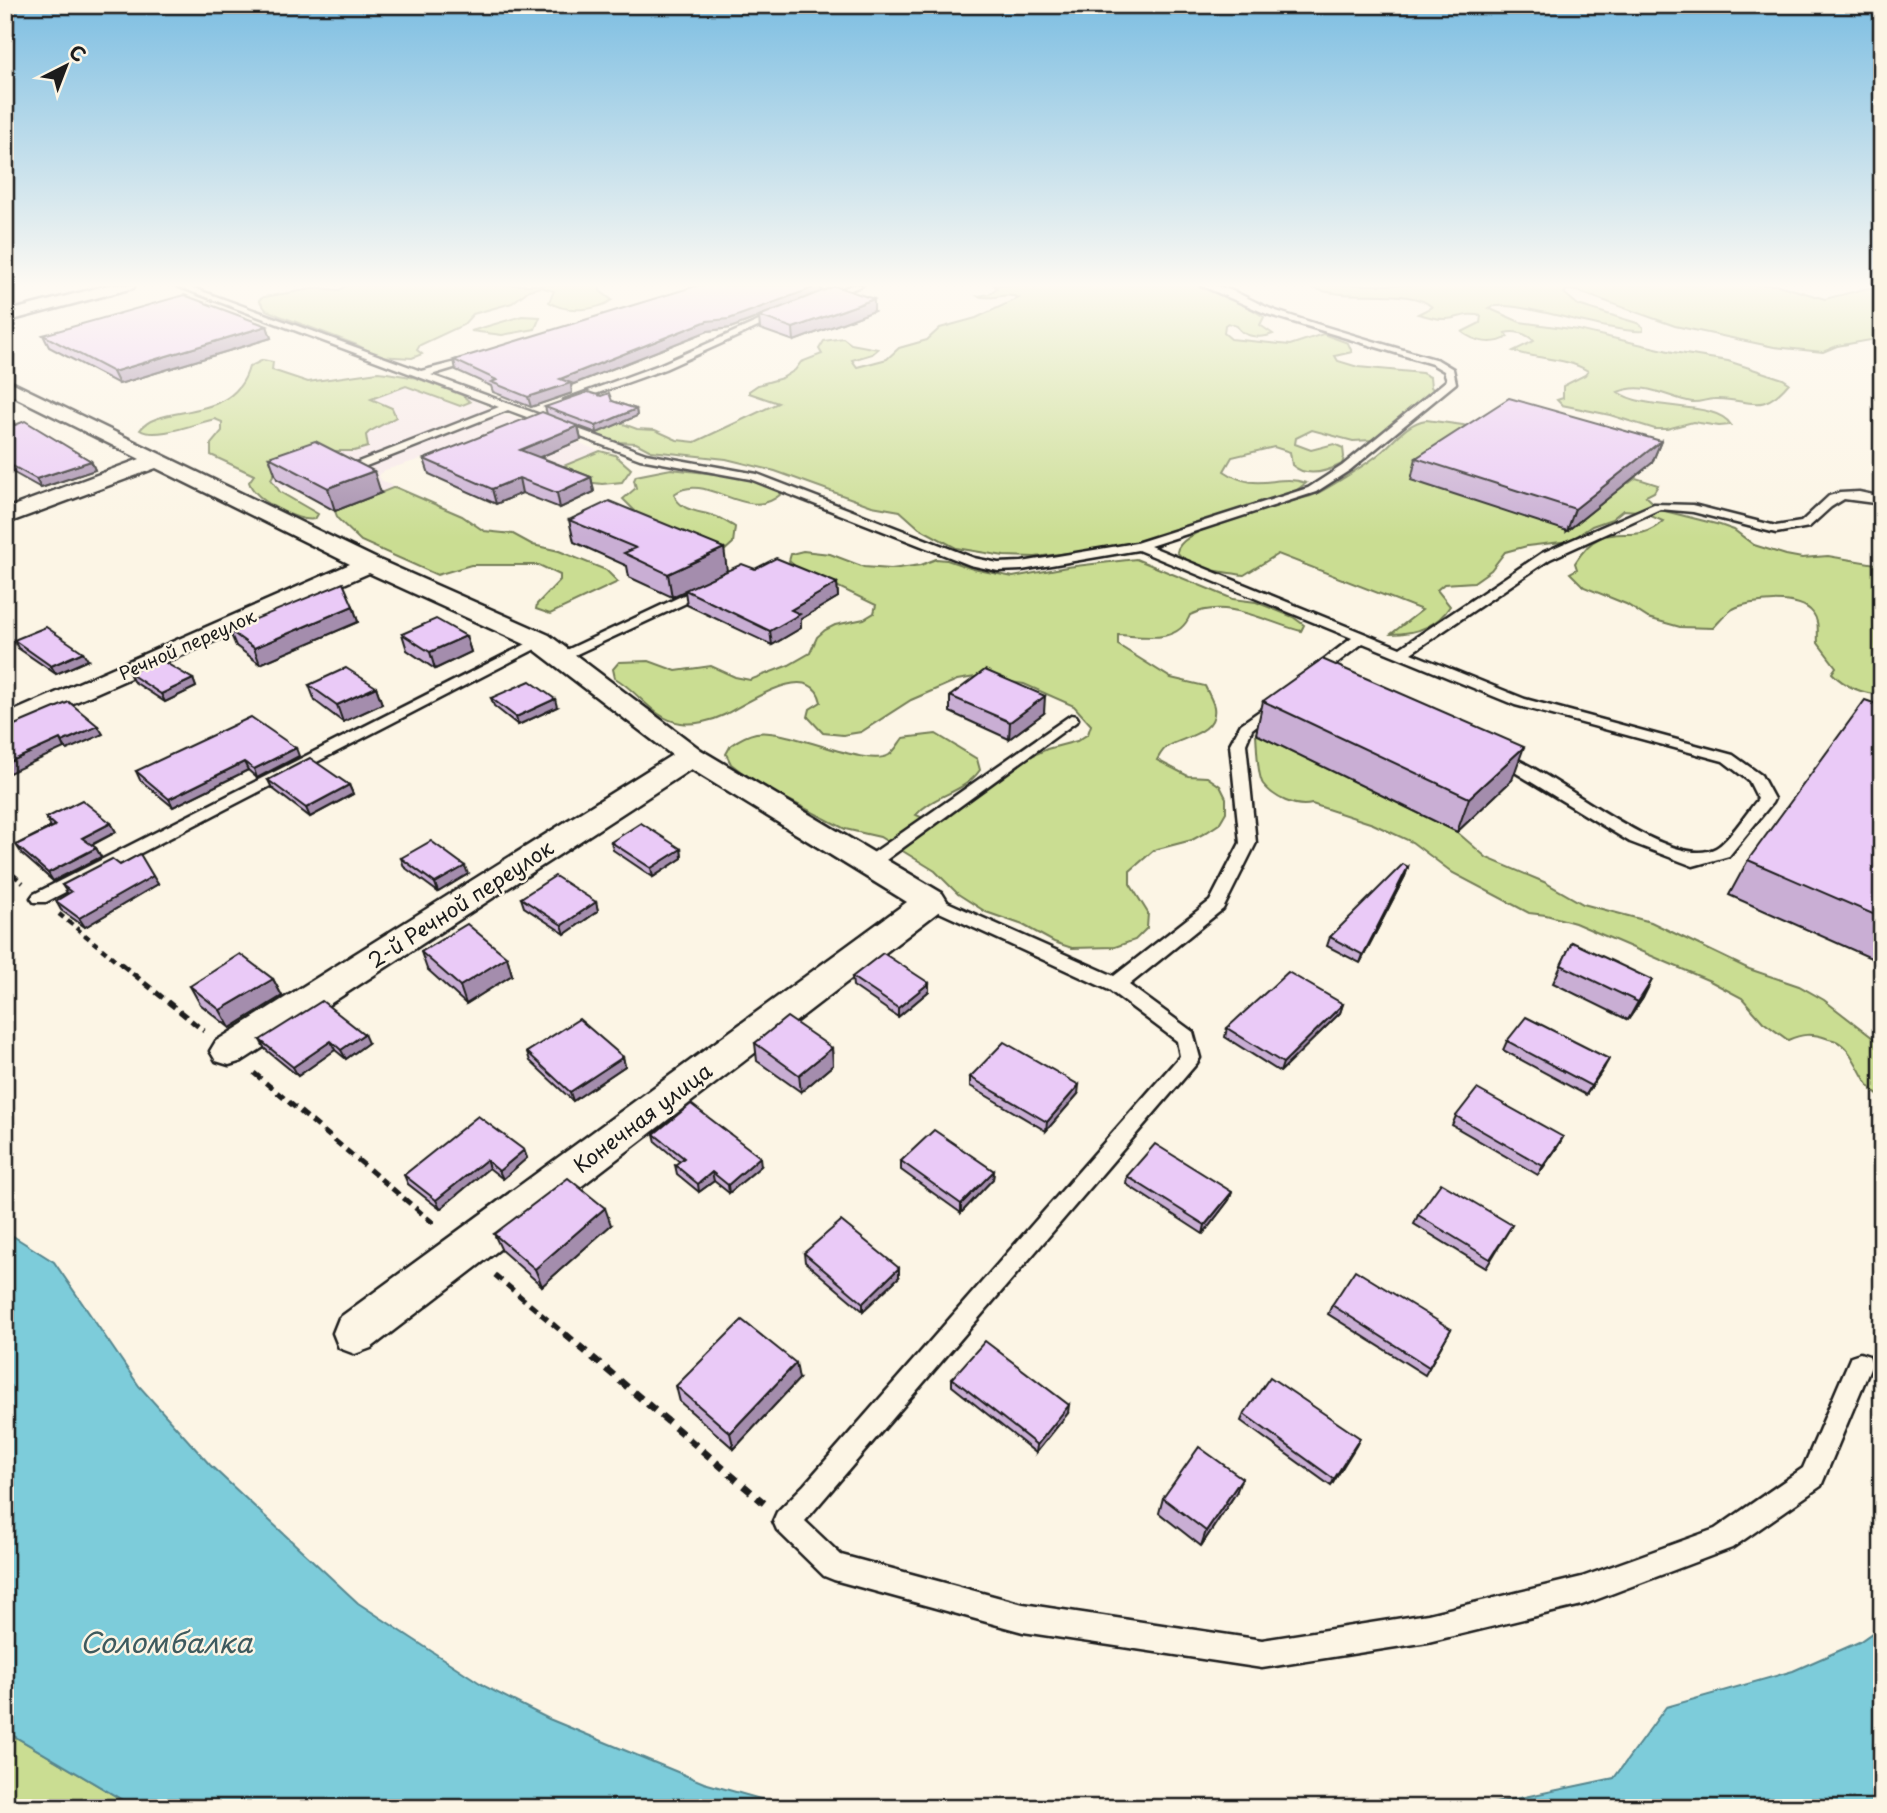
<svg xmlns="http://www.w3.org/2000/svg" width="1887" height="1813" font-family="'Playpen Sans',sans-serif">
<rect width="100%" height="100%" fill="#fcf5e5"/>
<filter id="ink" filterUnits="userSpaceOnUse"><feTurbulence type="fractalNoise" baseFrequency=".0143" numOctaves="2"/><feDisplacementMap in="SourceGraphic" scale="14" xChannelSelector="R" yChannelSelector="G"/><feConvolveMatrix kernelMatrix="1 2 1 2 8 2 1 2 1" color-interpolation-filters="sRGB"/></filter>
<g filter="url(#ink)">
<!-- built -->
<polygon fill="#f7e8ea" points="417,378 480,403 502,415 512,416 599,451 539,476 460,447 385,470 379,475 381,480 395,487 335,511 295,489 279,487 211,455"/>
<!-- green -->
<g fill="#cadd92" stroke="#737c57" stroke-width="2">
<path d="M348,285H600V291L612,300C597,311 565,313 549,302L554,291L541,287L529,290L512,303L473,314L463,325L420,345L417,350L422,354L412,358L378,356L357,345L280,316L266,310L259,300L264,297L318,288L339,290Z"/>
<path d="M994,285L1083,287L1100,285H1196L1239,301L1264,317L1260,325L1273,334C1261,339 1242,337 1237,326L1228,323L1225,325L1224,333L1231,339L1290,345L1323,334L1348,343L1352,352L1335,356L1338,361L1358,367L1422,373L1430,377L1431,387L1436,392L1372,440L1353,441L1312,430L1296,438L1295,444L1311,450L1334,444L1343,448L1344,457L1342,464C1326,472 1306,478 1292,465L1290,452L1274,447L1232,457L1224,471C1258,494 1276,473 1306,483L1293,493L1151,538L1110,548L1035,557L1004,556L956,548L919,528L900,511L872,506L775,471L726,459L651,451L636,443L617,442L574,426L618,422L637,429L655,430L677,440L695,442L778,403L749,393V391L758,385L782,378L795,370L801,362L822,354L819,349L824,341L843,338L851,344L878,349L872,354L852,360L857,367L887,359L899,348L927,340L940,328L976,318L1019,298C1007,291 992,301 978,296L989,294L997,288Z"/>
<path d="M1315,285H1778L1825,299L1868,288L1882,292V338L1837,346L1823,352L1774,347L1675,326L1577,291L1567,290L1564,293L1578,305L1637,323L1643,327V331C1609,334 1507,296 1488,308L1520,322L1578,330L1673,352L1728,361L1783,379L1789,383C1760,418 1748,397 1714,399C1706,399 1700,403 1692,402C1666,397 1645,381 1618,392C1644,412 1717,400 1731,425L1719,426L1693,422L1667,429H1655L1610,415L1562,405L1557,400L1563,398V386L1585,375L1588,371C1565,357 1538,360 1513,351L1534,341C1527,334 1515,330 1505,333L1508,337C1493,346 1475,342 1462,332L1480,323L1481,316C1467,312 1460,318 1447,319C1437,320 1427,316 1418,314L1432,307C1411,286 1346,302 1314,288Z"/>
<polygon points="522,316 540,317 535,329 502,335 471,331"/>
<path d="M263,360L273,362L272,370L308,382L378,372L387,373L417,378L462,395L470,402L460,406L406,386L371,399L392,408L396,417L369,432L366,435L368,447L354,451H330L275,472L271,479L280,492L318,514L315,519C298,523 254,500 249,482L254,475L211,455V444L222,431V422L215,419C196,423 156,440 140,430C160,402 233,425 249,367Z"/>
<path d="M1426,420L1463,425L1483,431L1476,436L1629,483L1636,478L1658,485L1654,492L1646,496L1661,510L1720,525L1734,530L1754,545L1786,555L1802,558L1828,556L1882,565V608L1879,609L1882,617V694C1864,695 1844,686 1832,673L1836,667L1818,643C1817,633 1820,622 1813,613C1799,595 1750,600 1733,609C1726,613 1719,622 1713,628L1680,627L1648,618L1626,604L1584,587L1570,573L1577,569L1575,563C1606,512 1631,551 1663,521L1639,511L1623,510L1612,519L1592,526L1570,541L1527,546L1505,552L1491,570L1474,582L1444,584L1437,590L1450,606C1437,627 1415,634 1391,634L1422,610L1278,554L1244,575C1222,571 1192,572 1177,552C1180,526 1287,503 1311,496C1323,492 1368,463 1379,454C1394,442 1406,423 1426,420Z"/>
<polygon points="600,451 615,455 631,469 622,482 602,484 539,476"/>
<path d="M671,469L750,478L779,490L781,494C747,525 707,470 674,494C679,511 699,511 714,516C721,518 728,523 735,527L733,543L723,552L642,518L623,499L636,488L634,480L636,476Z"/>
<polygon points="395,487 462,516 484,531 513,534 533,545 559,551 606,570 618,582 550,614 536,609 537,604 560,580 560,575 539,565 471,565 437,575 361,541 338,519 335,511"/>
<path d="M803,551L830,554L864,567L891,569L921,565L936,559L947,560L973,569L1013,577L1067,567L1136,559L1233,599L1256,602L1293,617L1304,625L1301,631C1265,622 1227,597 1190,615C1178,645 1142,636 1118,635V645L1171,678L1205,686C1208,693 1213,701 1214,707C1218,734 1182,737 1167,747C1162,750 1160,755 1157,760L1188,776L1207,777L1220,786L1226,798V812L1219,824L1207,832L1192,840L1154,850L1130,871V884L1148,913L1147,928L1135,940L1115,947L1072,948L1054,942L1023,925L986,912L958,894L935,871L893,845L880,837L845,829L777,794L740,771L731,764L726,754L731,745C738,740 746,735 756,733C787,727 865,769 889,755C895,751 899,743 903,738L936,734L977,759L980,770C963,794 934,794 916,815L932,822L947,818L1007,767L1047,749L1077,741L1088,734L1091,725L1074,706L1024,684L975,677L957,680L911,700L861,732L843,735L823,733L808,717L810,709L821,702C811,657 745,705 724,715C712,721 694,725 681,723C654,720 638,691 615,678L613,669L619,662L649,661L676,671L711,666L735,677L750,680L789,665L810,653L817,637L825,630L835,625L864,619L874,613L876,605L795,566L789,561L791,554Z"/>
<path d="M1256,734L1457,832L1487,858L1544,882L1583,904L1651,922L1749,969L1799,986L1824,1000L1882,1045V1098C1860,1086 1858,1052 1836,1041C1833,1039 1829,1040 1826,1038C1811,1033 1802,1034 1788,1040L1763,1022L1742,998L1710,981L1575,923L1546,915L1529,913L1453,873L1412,842L1373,824L1312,804C1295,808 1274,798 1263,784C1257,775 1257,746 1256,734Z"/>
<polygon points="5,1726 9,1733 136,1808 5,1808"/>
</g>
<!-- water -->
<g fill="#7dccda" stroke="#56868e" stroke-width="2">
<polygon points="5,1231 54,1262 139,1386 210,1465 358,1603 486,1687 549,1719 704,1783 792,1808 136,1808 9,1733 5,1726"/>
<polygon points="1882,1626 1882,1808 1472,1808 1614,1778 1666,1707 1793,1671 1859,1642"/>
</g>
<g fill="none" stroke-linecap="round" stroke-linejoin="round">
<!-- lane casing -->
<g stroke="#1c1c1c" stroke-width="5">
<g id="lane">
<path d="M174,285H185L421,371L480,356V360L431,375L646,454L757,474L974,558L998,563L1022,562L1136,543L1308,488L1342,466L1447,380L1444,371L1432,364L1267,314L1200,285C1227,283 1251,302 1276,311C1330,329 1384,344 1438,360L1453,369L1456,383L1350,470L1316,492L1150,546L1400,648L1542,553L1654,504L1693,505L1776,526L1801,522L1829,496L1840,493L1859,492L1882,497V504L1844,499L1831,507L1809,527L1776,533L1693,512L1660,509L1550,559L1411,653L1525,699L1733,755L1761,775L1774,799L1772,803L1729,856L1693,866L1630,842L1490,757L1498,752C1549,765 1669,874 1716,848C1728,842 1748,811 1758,799L1749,781L1723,761L1515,705L1363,643L1316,679H1306V673L1352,638L1138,550L1022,570L998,571L970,565L750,479L640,459L508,410L356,470H348V466L499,407Z"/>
<polygon points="852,285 863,285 829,299 822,297"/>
<polygon points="777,313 784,315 665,369 573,402 564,400 659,365"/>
<polygon points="707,584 713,588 712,591 566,659 556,659 554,656"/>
<polygon points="540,637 545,638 545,644 46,902 34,902 31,898 34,894"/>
<polygon points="1278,698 1285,702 1283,705 1252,729 1246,744 1256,843 1223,909 1129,985 1193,1032 1200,1058 1197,1063 805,1521 841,1555 1023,1604 1262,1640 1428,1614 1582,1577 1715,1529 1803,1468 1851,1356 1860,1353 1869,1356 1872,1364 1821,1486 1732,1548 1582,1605 1428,1642 1262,1668 1023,1632 834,1580 824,1576 777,1530 773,1521 777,1512 804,1485 1180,1056 1177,1041 1109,990 924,905 921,901 930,895 936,897 1114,976 1210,901 1240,843 1230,744 1241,724"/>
<polygon points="1071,715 1076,716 1078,719 1076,722 875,868 863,868 861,864 863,860"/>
</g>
</g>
<!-- street casing -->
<g stroke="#1c1c1c" stroke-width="5">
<g id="street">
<polygon points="109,285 135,285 133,288 5,322 5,312"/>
<polygon points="5,379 377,559 549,635 701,750 942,893 947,901 942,909 371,1348 355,1354 339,1348 333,1333 339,1318 907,902 691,769 242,1061 229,1065 216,1061 210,1051 216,1041 672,755 531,647 369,573 5,733 5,715 350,564 156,468 5,524 5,509 140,459 5,392"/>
</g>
</g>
<!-- path-far2 -->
<g stroke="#1c1c1c" stroke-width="4.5" stroke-dasharray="6 5" stroke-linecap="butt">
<polyline points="5,868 23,883"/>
<polyline points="59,914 123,966"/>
</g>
<!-- path-far1 -->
<g stroke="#1c1c1c" stroke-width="5" stroke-dasharray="9 6" stroke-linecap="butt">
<polyline points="121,964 204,1031"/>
<polyline points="254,1073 438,1227"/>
<polyline points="495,1275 567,1336"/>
</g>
<!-- path -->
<polyline stroke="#1c1c1c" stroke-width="7" stroke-dasharray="10 8" stroke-linecap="butt" points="565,1334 764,1503"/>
<!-- lane -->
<use href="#lane" fill="#fcf5e5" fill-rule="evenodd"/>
<!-- street -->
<use href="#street" fill="#fcf5e5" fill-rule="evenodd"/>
</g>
<!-- wall -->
<g fill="#c9aed4" stroke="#1c1c1c" stroke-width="2">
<polygon points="821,285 821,292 874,311 794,341 760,329 759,317 730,328 708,331 571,385 572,393 531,407 493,392 491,386 456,370 454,360"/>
<polygon points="267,326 271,338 119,384 49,347 43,335"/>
<polygon points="612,401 636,409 637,416 597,433 578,426 581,440 540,457 591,477 594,492 560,508 522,493 496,504 429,474 424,459 547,414 545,407"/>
<polygon points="5,416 15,425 91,461 95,470 41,488 5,468"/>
<polygon points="1661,441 1652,463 1567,531 1411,480 1416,458"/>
<polygon points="269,457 381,493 335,511 277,479"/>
<polygon points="569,520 727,571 755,569 837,583 838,597 801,619 801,628 772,645 687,605 685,591 672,597 629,577 627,566 574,542"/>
<polygon points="353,606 358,622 260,664 236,646 229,630"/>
<polygon points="402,634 466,636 471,652 435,669 407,650"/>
<polygon points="14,640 88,660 56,674 18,648"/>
<polygon points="129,673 193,679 196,687 165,702 133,681"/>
<polygon points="309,685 376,687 382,704 343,722 315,701"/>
<polygon points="950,696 1044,713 1009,739 950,712"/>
<polygon points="491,698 557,707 518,725 494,706"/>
<polygon points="1263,701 1512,780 1457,832 1256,734"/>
<polygon points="1882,706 1882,960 1880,962 1729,895 1748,860"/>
<polygon points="299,756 257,778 248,770 173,807 140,780 136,771"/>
<polygon points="268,780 349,785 353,794 310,817 272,788"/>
<polygon points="46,818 111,823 116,832 92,845 96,848 101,857 53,881 22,854 16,845 51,827"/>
<polygon points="611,842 681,849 682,858 653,877 613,850"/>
<polygon points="401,858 468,874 438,892 404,867"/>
<polygon points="120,865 158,884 85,927 61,910 56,901 68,894 62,885"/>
<polygon points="1408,867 1405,876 1360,963 1327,946 1330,937"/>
<polygon points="521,898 596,902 598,911 565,934 524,907"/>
<polygon points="1572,942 1643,998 1628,1020 1553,983"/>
<polygon points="421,952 507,957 512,975 466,1004 427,969"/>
<polygon points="852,977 929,983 929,991 898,1017 853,986"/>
<polygon points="273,979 282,996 230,1028 200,1004 190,986"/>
<polygon points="1343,1004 1340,1013 1280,1072 1225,1037 1227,1028"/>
<polygon points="260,1040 368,1043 346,1059 335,1050 298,1076 265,1049"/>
<polygon points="1507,1041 1604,1068 1586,1095 1503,1050"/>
<polygon points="755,1043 832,1048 833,1065 801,1092 757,1061"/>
<polygon points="527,1052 623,1057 625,1066 573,1101 530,1061"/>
<polygon points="970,1077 1078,1094 1046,1131 970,1086"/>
<polygon points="1456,1116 1563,1137 1558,1146 1538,1175 1452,1125"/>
<polygon points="654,1134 761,1166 729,1193 714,1181 699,1192 677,1174 675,1165 680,1162 656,1142"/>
<polygon points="524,1150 527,1158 503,1179 489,1168 440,1209 408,1184 404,1175"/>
<polygon points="901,1161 994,1171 993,1179 961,1213 901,1170"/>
<polygon points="1127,1176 1232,1192 1229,1200 1203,1234 1126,1184"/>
<polygon points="1418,1215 1512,1225 1486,1268 1414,1224"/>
<polygon points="611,1225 542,1286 502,1251 494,1234"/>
<polygon points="804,1253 899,1277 863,1311 805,1262"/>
<polygon points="1332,1305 1451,1329 1425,1375 1328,1314"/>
<polygon points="952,1378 1068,1413 1036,1453 952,1386"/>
<polygon points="799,1379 734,1449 680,1402 676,1386"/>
<polygon points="1244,1414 1360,1438 1331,1486 1241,1421"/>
<polygon points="1236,1493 1201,1546 1159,1513 1163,1498"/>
</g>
<!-- shaded-wall -->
<g fill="#a48dad" stroke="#1c1c1c" stroke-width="2">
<polygon points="821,285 821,294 759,316 759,317 730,328 708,331 571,385 572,393 531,407 528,397 560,379 707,321"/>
<polygon points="874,299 874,311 794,341 793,328"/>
<polygon points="267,326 271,338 119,384 113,372"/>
<polygon points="636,409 637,416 597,433 596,426"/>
<polygon points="578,426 581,440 523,464 520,450"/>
<polygon points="1661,441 1652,463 1567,531 1575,509"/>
<polygon points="91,461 95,470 41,488 36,479"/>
<polygon points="374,471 381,493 335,511 328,488"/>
<polygon points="591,477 594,492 560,508 557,493"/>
<polygon points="519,478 522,493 496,504 492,489"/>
<polygon points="724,548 727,571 672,597 668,574"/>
<polygon points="837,583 838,597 801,619 801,628 772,645 770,631 791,610"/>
<polygon points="353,606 358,622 260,664 254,648"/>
<polygon points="466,636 471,652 435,669 430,652"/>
<polygon points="83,652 88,660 56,674 51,666"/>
<polygon points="193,679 196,687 165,702 161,694"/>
<polygon points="376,687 382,704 343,722 337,705"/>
<polygon points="1045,696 1044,713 1009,739 1010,722"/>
<polygon points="555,699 557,707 518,725 516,717"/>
<polygon points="98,726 103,734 67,750 62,742"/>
<polygon points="60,739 64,748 5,775 5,764"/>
<polygon points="1524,747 1512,780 1457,832 1469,798"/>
<polygon points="296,748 299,756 257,778 254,769"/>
<polygon points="244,762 248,770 173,807 169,799"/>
<polygon points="349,785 353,794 310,817 306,808"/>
<polygon points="111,823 116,832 87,847 82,838"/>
<polygon points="96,848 101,857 53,881 48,873"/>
<polygon points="681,849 682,858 653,877 651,868"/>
<polygon points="465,866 468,874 438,892 435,883"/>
<polygon points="1408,867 1405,876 1360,963 1363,955"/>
<polygon points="153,876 158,884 85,927 79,918"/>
<polygon points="596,902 598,911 565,934 562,925"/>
<polygon points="507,957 512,975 466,1004 460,986"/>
<polygon points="273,979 282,996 230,1028 220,1010"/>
<polygon points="1652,980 1643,998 1628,1020 1638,1002"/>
<polygon points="929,983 929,991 898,1017 898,1008"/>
<polygon points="1343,1004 1340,1013 1280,1072 1283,1063"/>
<polygon points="364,1034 368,1043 346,1059 341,1050"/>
<polygon points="331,1041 335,1050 298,1076 293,1067"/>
<polygon points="832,1048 833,1065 801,1092 799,1075"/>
<polygon points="623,1057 625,1066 573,1101 570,1092"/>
<polygon points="1609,1059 1604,1068 1586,1095 1591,1086"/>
<polygon points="1079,1085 1078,1094 1046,1131 1047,1122"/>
<polygon points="1563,1137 1558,1146 1538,1175 1543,1166"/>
<polygon points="524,1150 527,1158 503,1179 499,1171"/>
<polygon points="760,1157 761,1166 729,1193 728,1185"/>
<polygon points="486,1160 489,1168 440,1209 436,1200"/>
<polygon points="994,1171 993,1179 961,1213 961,1204"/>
<polygon points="712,1172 714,1181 699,1192 698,1184"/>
<polygon points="1232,1192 1229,1200 1203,1234 1205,1225"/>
<polygon points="605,1208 611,1225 542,1286 535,1269"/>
<polygon points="899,1268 899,1277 863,1311 863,1303"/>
<polygon points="796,1363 799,1379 734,1449 730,1433"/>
<polygon points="1069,1405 1068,1413 1036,1453 1037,1445"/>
<polygon points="1360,1438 1356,1446 1331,1486 1334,1479"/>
<polygon points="1242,1478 1236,1493 1201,1546 1206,1531"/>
</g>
<!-- building -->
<g fill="#eacaf7" stroke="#1c1c1c" stroke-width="2">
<polygon points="699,285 821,285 729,319 707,321 560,379 571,383 528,397 491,382 497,380 454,360"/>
<polygon points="835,286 874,299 793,328 759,316"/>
<polygon points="184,295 267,326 113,372 43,335"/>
<polygon points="588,392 601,396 609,393 612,401 636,409 596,426 545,407"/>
<polygon points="1509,398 1661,441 1575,509 1416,458"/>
<polygon points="542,412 578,426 520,450 591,477 557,493 519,478 492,489 424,459"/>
<polygon points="5,416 15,425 25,421 91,461 36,479 5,462"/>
<polygon points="315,441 374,471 328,488 269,457"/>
<polygon points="609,501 724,548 668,574 624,553 636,548 569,520"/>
<polygon points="776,558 837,583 791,610 800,614 770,631 685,590 742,564 755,569"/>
<polygon points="343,583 353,606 254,648 229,630"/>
<polygon points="436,619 466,636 430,652 402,634"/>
<polygon points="46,627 83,652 51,666 14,640"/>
<polygon points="159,659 193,679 161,694 129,673"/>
<polygon points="1322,659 1524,747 1469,798 1263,701"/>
<polygon points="346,668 376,687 337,705 309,685"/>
<polygon points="985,670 1045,696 1010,722 950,696"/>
<polygon points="530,681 555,699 516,717 491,698"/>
<polygon points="1865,700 1882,706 1882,918 1748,860"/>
<polygon points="69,702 98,726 62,742 60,739 5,764 5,729"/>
<polygon points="251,717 296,748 254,769 244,762 169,799 136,771"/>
<polygon points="310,758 349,785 306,808 268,780"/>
<polygon points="82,800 111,823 82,838 96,848 48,873 16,845 55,826 46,818"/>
<polygon points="641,823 681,849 651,868 611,842"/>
<polygon points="431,841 465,866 435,883 401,858"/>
<polygon points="140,854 153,876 79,918 56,901 71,892 62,885 112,859 120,865"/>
<polygon points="1403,864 1408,867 1363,955 1330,937"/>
<polygon points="555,876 596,902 562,925 521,898"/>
<polygon points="467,924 507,957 460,986 421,952"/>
<polygon points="1572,942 1652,980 1638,1002 1561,965"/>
<polygon points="883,953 929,983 898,1008 852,977"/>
<polygon points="240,954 273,979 220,1010 190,986"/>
<polygon points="1288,972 1343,1004 1283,1063 1227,1028"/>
<polygon points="322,1001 364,1034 341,1050 331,1041 293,1067 260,1040"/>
<polygon points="787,1017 832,1048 799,1075 755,1043"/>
<polygon points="1526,1017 1609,1059 1591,1086 1507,1041"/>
<polygon points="579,1019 623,1057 570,1092 527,1052"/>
<polygon points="1004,1042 1079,1085 1047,1122 970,1077"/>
<polygon points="1477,1089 1563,1137 1543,1166 1456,1116"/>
<polygon points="691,1104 760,1157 728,1185 712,1172 698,1184 675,1165 684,1158 654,1134"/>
<polygon points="478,1116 524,1150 499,1171 486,1160 436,1200 404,1175"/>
<polygon points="934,1130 994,1171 961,1204 901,1161"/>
<polygon points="1155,1144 1232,1192 1205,1225 1127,1176"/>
<polygon points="568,1178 605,1208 535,1269 494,1234"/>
<polygon points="1441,1183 1512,1225 1490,1259 1418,1215"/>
<polygon points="841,1221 899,1268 863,1303 804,1253"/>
<polygon points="1355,1270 1451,1329 1429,1367 1332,1305"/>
<polygon points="742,1320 796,1363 730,1433 676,1386"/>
<polygon points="985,1341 1069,1405 1037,1445 952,1378"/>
<polygon points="1270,1377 1360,1438 1334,1479 1244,1414"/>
<polygon points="1199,1447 1242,1478 1206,1531 1163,1498"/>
</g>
</g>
<!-- sky -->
<linearGradient id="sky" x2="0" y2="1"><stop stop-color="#7dbee2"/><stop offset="0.53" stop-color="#fefaf3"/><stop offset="1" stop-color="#fefaf3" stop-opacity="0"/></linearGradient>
<rect width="1887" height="538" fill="url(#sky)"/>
<g text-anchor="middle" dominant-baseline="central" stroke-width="5" stroke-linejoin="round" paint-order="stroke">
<!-- far-street labels -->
<g font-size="18" fill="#1c1c1c" stroke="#fcf5e5">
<text transform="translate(187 644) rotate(-24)">Речной переулок</text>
</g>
<!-- street labels -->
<g font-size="21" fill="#1c1c1c" stroke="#fcf5e5">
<text transform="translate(460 903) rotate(-33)">2-й Речной переулок</text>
<text transform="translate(642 1117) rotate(-37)">Конечная улица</text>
</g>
<!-- near-water labels -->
<g font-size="28" font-style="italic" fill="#3e5a5e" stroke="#fcf5e5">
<text x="166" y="1641">Соломбалка</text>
</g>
</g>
<!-- margin -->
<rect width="1887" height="1813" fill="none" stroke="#fcf5e5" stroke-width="28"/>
<rect x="14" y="14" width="1859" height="1785" fill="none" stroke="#1c1c1c" stroke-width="2.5" filter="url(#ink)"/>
<!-- north arrow -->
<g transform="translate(66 66) rotate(42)" stroke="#fcf5e5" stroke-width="5" paint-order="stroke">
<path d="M0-5L12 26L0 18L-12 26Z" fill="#1c1c1c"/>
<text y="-10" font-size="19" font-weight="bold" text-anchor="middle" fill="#1c1c1c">С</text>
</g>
</svg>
